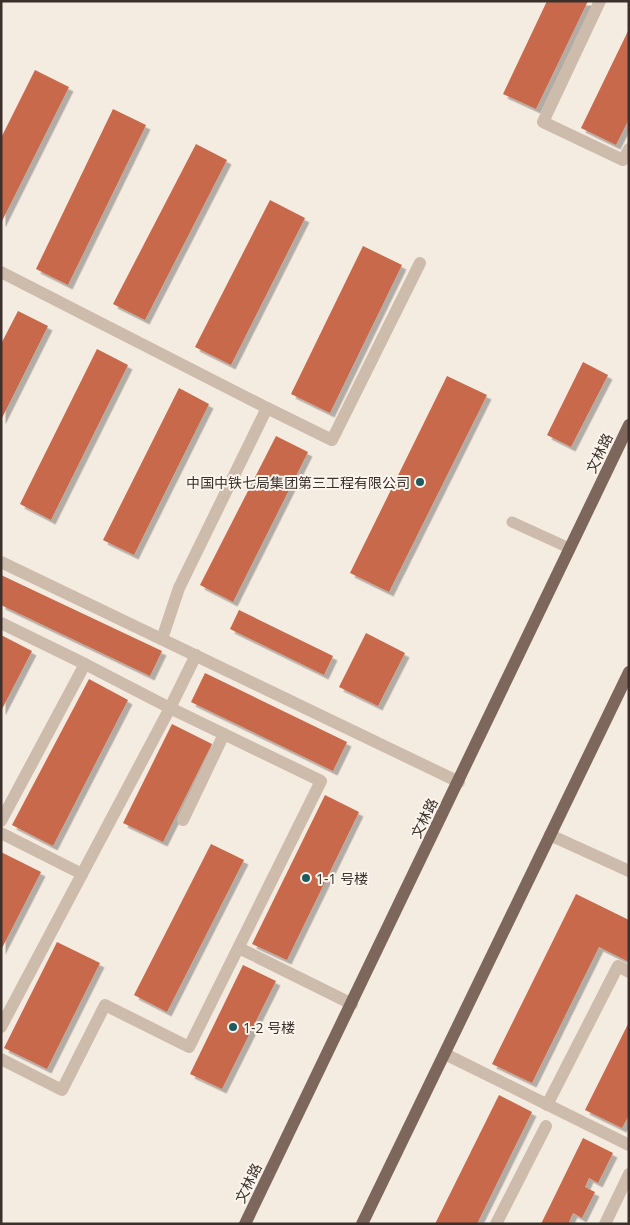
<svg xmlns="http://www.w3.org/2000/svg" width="630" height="1225" font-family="'Open Sans','Noto Sans SC',sans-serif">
<defs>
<filter id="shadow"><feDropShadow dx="4.5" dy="4.5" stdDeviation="0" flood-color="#0004"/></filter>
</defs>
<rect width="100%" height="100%" fill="#f4ebe1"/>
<!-- building -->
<g fill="#c8694b" filter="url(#shadow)">
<polygon points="547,1 588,1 536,109 503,94"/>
<polygon points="629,29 629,119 616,145 581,128"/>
<polygon points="35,70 69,87 1,223 1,138"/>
<polygon points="113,109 146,125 68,285 36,269"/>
<polygon points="196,144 227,160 145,320 113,304"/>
<polygon points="270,200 305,218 231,365 195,347"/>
<polygon points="363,246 402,265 330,413 291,394"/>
<polygon points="18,311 48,326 1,420 1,344"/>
<polygon points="97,349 128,365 51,520 20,504"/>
<polygon points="583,362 608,375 571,447 547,435"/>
<polygon points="447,376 487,395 389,592 350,573"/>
<polygon points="179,388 209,404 134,555 103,540"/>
<polygon points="276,436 308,452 233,602 200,585"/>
<polygon points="1,575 162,651 150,676 1,605"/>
<polygon points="239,610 333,656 324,675 230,629"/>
<polygon points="366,633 405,653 378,706 339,687"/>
<polygon points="1,635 32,651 1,711"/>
<polygon points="205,673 347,742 333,771 191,702"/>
<polygon points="89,679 128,700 53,846 12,825"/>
<polygon points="172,724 212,744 163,842 123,823"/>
<polygon points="325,795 359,812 287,960 252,944"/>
<polygon points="211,844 244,860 167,1012 134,995"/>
<polygon points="1,852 41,872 1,950"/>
<polygon points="576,894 629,920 629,962 599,947 532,1083 492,1064"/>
<polygon points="57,942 100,963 47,1069 4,1048"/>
<polygon points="243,965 276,981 222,1089 190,1074"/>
<polygon points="629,1022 629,1115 622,1128 585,1110"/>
<polygon points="499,1095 532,1112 477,1224 435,1224"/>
<polygon points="583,1138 613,1153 598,1183 589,1178 585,1187 595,1192 582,1218 573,1213 569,1222 572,1224 541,1224"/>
</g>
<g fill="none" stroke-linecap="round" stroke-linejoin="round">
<!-- service -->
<polyline stroke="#cdbbac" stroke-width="11" points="512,522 569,548"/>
<!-- minor -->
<g stroke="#cdbbac" stroke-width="12">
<polyline points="600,1 543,122 623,160 629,149"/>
<polyline points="1,272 267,408"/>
<polyline points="1,562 459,782"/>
<polyline points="1,623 85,664"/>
<polyline points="162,639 179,588 267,408 332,440 420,263"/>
<polyline points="183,820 224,734"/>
<polyline points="1,821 85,664 170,708 1,1027"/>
<polyline points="1,833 82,874"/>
<polyline points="239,948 352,1004"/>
<polyline points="445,1054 629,1145"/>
<polyline points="1,1059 62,1090 105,1005 189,1047 321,781 170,708 196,655"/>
<polyline points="547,1105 618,966 629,972"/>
<polyline points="496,1224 546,1126"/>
<polyline points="605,1224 629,1174"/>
</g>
<!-- tertiary -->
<polyline stroke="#cdbbac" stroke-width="12" points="550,835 629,871"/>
<!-- primary -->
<g stroke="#7d675c" stroke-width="12">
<polyline points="245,1224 629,425"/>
<polyline points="362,1224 629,672"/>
</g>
</g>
<!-- markers -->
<g fill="#1f5a5e" stroke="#fbf5ee" stroke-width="2">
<circle cx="420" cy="482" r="5"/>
<circle cx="306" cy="878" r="5"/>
<circle cx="233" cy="1027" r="5"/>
</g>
<g text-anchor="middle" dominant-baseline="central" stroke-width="4" stroke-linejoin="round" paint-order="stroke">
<!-- street labels -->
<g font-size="14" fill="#3b302b" stroke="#fbf5ee">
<text transform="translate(599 453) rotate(-64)">文林路</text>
<text transform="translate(424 818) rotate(-64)">文林路</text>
<text transform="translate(248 1183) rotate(-64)">文林路</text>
</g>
<!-- poi labels -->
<g font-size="14" fill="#3b302b" stroke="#fbf5ee" text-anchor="start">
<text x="410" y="482" text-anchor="end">中国中铁七局集团第三工程有限公司</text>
<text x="316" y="878">1-1 号楼</text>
<text x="243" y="1027">1-2 号楼</text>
</g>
</g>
<!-- border -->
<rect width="630" height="1225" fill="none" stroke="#3b302b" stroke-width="5"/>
</svg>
